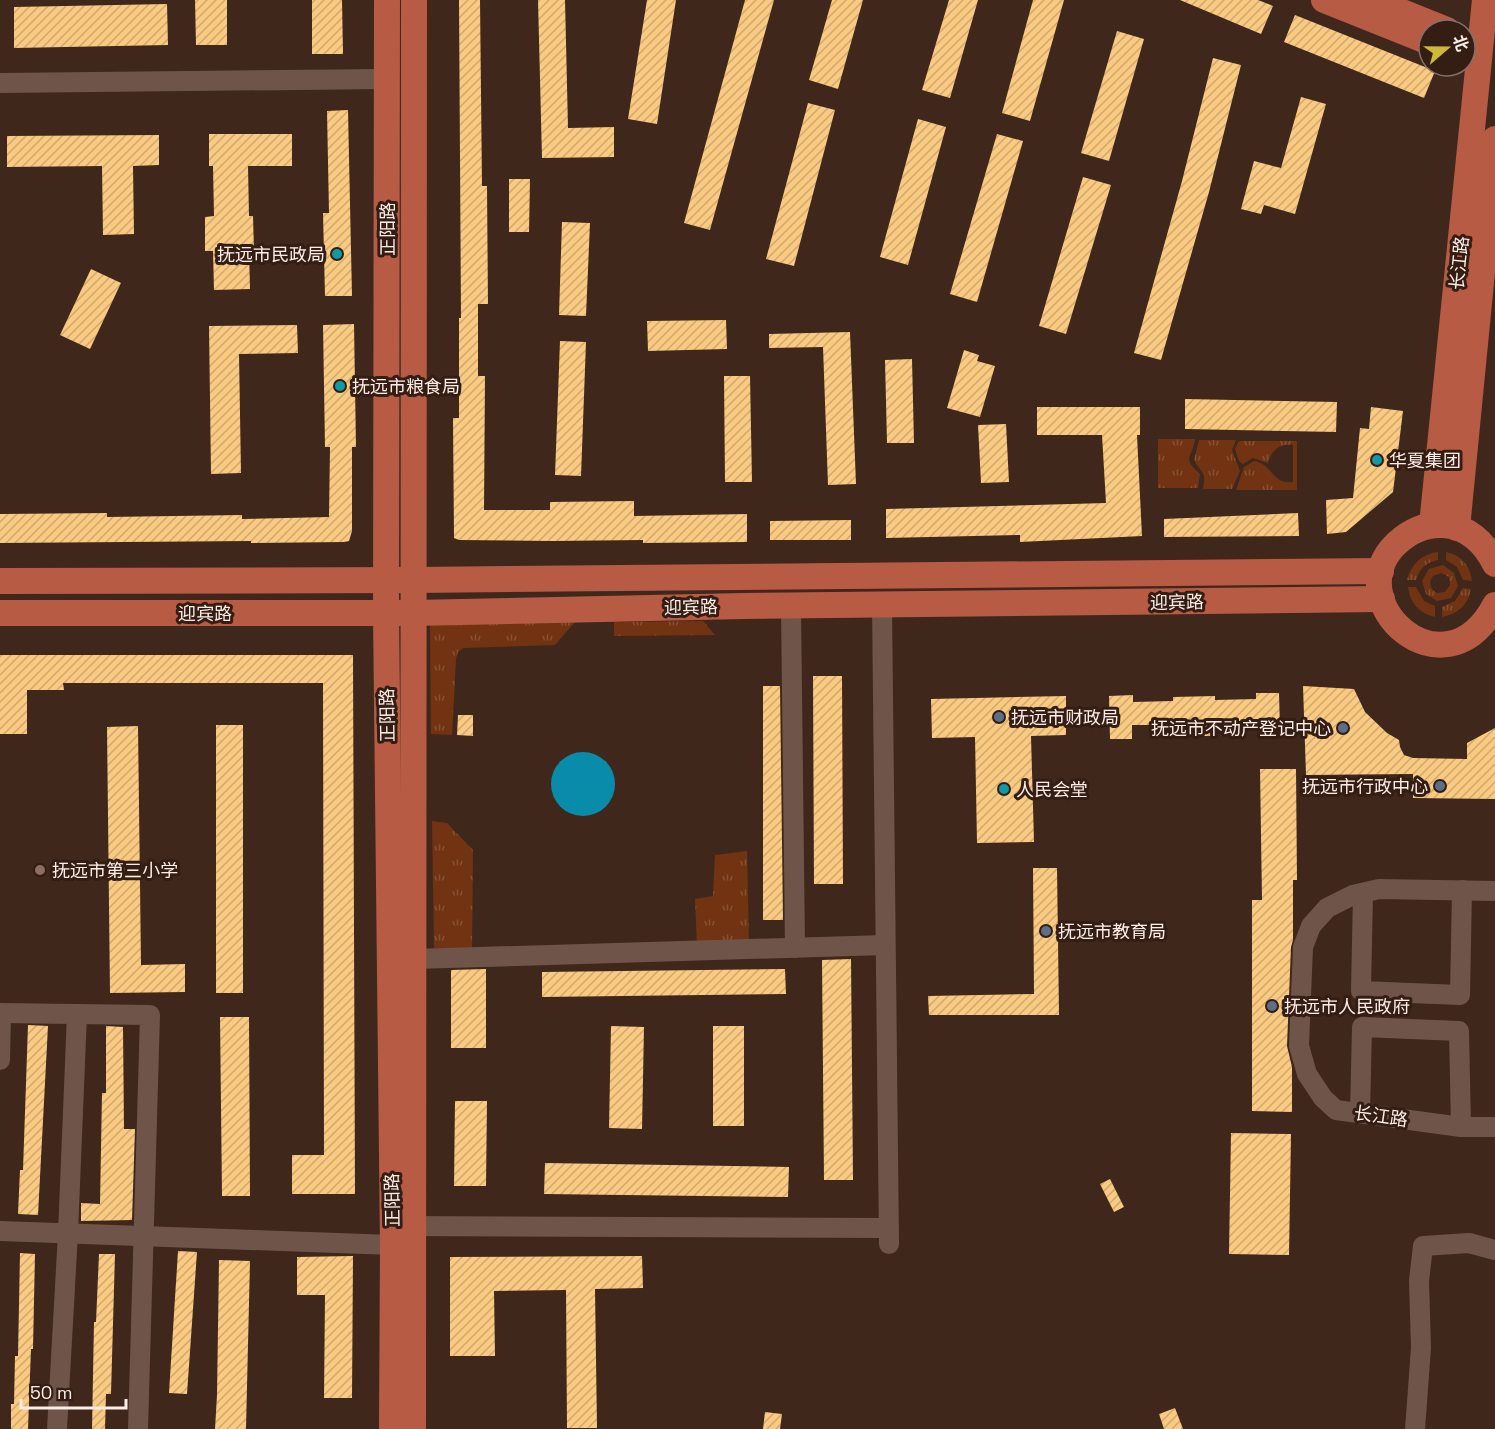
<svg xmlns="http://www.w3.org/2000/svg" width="1495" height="1429" font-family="'Space Grotesk','Noto Sans SC',sans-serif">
<defs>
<pattern id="grass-tufts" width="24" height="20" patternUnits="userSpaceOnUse" patternTransform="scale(1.5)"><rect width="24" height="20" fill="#713312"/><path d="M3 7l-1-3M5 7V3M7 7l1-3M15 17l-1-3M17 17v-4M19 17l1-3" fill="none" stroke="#865134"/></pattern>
<pattern id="building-hatch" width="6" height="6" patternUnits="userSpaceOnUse" patternTransform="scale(1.5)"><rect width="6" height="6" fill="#faca80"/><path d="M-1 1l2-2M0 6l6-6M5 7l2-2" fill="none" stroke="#cea971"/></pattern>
</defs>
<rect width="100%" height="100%" fill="#3f271c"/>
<!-- grass -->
<g fill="url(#grass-tufts)" fill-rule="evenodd">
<path d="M1158,439H1195C1192,460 1181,456 1200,474L1198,488H1158Z"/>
<path d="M1199,440H1236L1232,450L1240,471L1232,489H1203C1207,470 1201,474 1194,460Z"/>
<path d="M1239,441H1297V490H1236L1244,467L1254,461C1273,464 1272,485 1293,482V445C1279,443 1272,450 1268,463L1253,458L1243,464L1239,461L1235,449Z"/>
<path d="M1438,552V560C1425,563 1420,568 1416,580H1407C1411,564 1422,554 1438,552Z"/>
<path d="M1446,552C1461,555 1470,565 1472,581L1463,580L1457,567L1446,560Z"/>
<path d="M1443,565L1454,573L1458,586L1451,598L1437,601L1426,594L1422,581L1429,569ZM1441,573L1449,577L1450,585L1445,592L1437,593C1430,589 1428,583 1433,576Z"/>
<path d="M1408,587H1416L1424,601L1435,606V617C1419,613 1410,603 1408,587Z"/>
<path d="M1463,588L1471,589C1468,605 1458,614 1442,617V607L1455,601Z"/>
<polygon points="703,621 715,635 614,636 614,622"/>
<polygon points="575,622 555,645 463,648 458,652 456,659 452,735 431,734 430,624"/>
<polygon points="432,821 447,823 473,850 472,948 434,948"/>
<polygon points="747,851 749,945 697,945 695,899 713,896 715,855"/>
</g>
<!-- water -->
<circle fill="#098baa" cx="583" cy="784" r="32"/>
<!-- building -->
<g fill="url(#building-hatch)">
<polygon points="195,0 227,0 227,45 196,45"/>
<polygon points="312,0 342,0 343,54 312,54"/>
<polygon points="459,0 480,0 482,186 487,186 488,304 478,304 478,376 485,376 484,510 550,510 550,502 634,501 634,516 747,514 747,542 643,543 643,540 551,541 459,540 454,538 453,418 459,418 459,318 461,318"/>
<polygon points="538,0 565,0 568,128 614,127 614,157 542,158"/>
<polygon points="647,0 676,0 657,124 628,119"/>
<polygon points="745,0 774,0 710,230 684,223"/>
<polygon points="832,0 863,0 838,89 809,80"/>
<polygon points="949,0 978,0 950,98 922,90"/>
<polygon points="1033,0 1064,0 1030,121 1002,113"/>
<polygon points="1180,0 1258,0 1273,6 1261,34"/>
<polygon points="167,4 168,45 14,48 14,7"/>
<polygon points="1295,15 1435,71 1424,98 1284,42"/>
<polygon points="1117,31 1144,39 1109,161 1081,153"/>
<polygon points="1213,58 1241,65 1209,192 1161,360 1134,353 1182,181"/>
<polygon points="1301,97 1326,104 1295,214 1264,205 1261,214 1241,209 1254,161 1281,168"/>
<polygon points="808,103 835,110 794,266 766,259"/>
<polygon points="348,110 352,296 325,296 323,213 329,213 327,111"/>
<polygon points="918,119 946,127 908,265 880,257"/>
<polygon points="209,134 292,134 292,166 248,166 249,216 253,216 254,251 249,251 250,289 214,290 213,251 205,251 205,217 214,216 213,166 209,166"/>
<polygon points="997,134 1023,141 977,302 950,294"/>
<polygon points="159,135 159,165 133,166 134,234 103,235 102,166 7,167 7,136"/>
<polygon points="1083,177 1111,185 1066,334 1039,326"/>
<polygon points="509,179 530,179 529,232 509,232"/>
<polygon points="562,222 590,223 586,316 559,315"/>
<polygon points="91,269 121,283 90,349 60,335"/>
<polygon points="726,320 727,349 648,351 647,321"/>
<polygon points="354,324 356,447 352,447 352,531 349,541 344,542 251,543 251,541 0,543 0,514 107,513 107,517 242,515 242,519 329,517 330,447 325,447 323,325"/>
<polygon points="297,325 298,353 239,354 241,473 211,474 209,326"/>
<polygon points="850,332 856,484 828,485 823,347 769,348 769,334"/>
<polygon points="560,341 586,342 581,476 555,475"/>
<polygon points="964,350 979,355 977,361 995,366 980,417 947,408"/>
<polygon points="912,359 914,443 887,443 885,360"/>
<polygon points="724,376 750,376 752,482 725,482"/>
<polygon points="1185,399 1337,402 1336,432 1185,429"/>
<polygon points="1037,407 1140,407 1140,435 1137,435 1142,536 1020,542 1020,535 886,538 886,509 1106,503 1102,435 1037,435"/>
<polygon points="1371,407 1403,411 1393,492 1346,532 1327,534 1326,500 1353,498 1360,428 1369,429"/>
<polygon points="1006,424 1009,482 981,483 978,425"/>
<polygon points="1298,513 1299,536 1164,537 1164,519"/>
<polygon points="851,520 851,540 770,540 770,521"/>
<polygon points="0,655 353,655 355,1194 292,1194 292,1155 324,1155 323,683 63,683 64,690 27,690 27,734 0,734"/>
<polygon points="813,676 842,676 843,884 814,884"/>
<polygon points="763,686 780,686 783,920 763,920"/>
<polygon points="1303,686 1354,689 1365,712 1387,733 1399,740 1400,747 1404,755 1413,758 1467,759 1467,743 1495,728 1495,799 1413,798 1413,774 1306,775"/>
<polygon points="1256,693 1279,693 1280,729 1256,730 1255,722 1216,723 1216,736 1174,736 1173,725 1132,725 1132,739 1110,739 1109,696 1133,695 1133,702 1173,701 1173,697 1215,696 1215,700 1256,699"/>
<polygon points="1066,696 1066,735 1031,736 1034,842 977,843 975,737 932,738 931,699"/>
<polygon points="458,715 473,715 473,736 457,735"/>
<rect x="216" y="725" width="27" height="268"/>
<polygon points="138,726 141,965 185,964 185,992 110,993 107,727"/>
<polygon points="1260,769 1296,769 1297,880 1293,880 1293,940 1291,947 1287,1046 1292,1067 1292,1112 1252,1111 1252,900 1262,900"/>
<polygon points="1033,868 1057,868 1059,1015 929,1015 928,996 1034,994"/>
<polygon points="851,959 853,1180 824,1180 822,960"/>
<polygon points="486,969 486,1048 451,1048 451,970"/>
<polygon points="785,969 786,994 542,997 542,972"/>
<polygon points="220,1017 249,1017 250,1196 222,1196"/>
<polygon points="28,1025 48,1026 38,1215 18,1214 20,1170 23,1170"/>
<polygon points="106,1026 123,1027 124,1129 135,1129 132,1220 81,1221 81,1203 100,1204 102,1093 106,1093"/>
<polygon points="611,1026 644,1027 642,1129 609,1128"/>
<rect x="713" y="1026" width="31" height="100"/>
<polygon points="455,1101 487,1101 486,1186 454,1186"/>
<polygon points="1231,1133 1291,1134 1289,1255 1229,1254"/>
<polygon points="545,1163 789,1167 788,1197 544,1194"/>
<polygon points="1110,1179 1124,1207 1114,1212 1100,1184"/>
<polygon points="178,1251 197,1252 187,1394 169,1393"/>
<polygon points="20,1253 35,1254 33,1349 31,1349 28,1429 11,1429 11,1404 14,1404 15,1356 18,1356"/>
<polygon points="99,1254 115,1254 111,1394 106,1394 105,1429 92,1429 94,1322 96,1322"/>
<polygon points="353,1256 352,1398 324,1398 325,1295 297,1295 297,1257"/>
<polygon points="642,1256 643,1288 595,1289 597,1428 567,1428 566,1290 494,1291 495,1356 450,1356 450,1257"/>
<polygon points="219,1260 250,1261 246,1429 215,1429 217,1395"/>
<polygon points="1175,1408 1183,1429 1164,1429 1159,1414"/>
<polygon points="765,1412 782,1414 780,1429 763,1429"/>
</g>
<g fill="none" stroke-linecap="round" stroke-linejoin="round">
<!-- minor -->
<g stroke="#6f5549" stroke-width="20">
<polyline points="0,83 387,79"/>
<polyline points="882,605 889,1244"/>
<polyline points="791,606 795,948"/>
<polyline points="1495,891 1379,889 1353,895 1327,908 1311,926 1303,947 1299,1046 1307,1074 1323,1098 1336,1110 1461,1127 1495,1127"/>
<polyline points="1363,893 1361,991 1460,995 1462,890"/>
<polyline points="413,959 885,945"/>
<polyline points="0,1013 150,1015 138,1429"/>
<polyline points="0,1060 1,1013"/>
<polyline points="1360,1113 1362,1027 1459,1031 1461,1127"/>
<polyline points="399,1226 889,1228"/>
<polyline points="0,1231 393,1245"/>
<polyline points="57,1429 68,1233 77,1014"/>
<polyline points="1415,1429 1421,1348 1419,1281 1423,1246 1469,1243 1495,1250"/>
</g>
<!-- major -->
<g stroke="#b85b44" stroke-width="26">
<polyline points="387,0 386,613 393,1245 392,1429"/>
<polyline points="1324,0 1429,42"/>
<polyline points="1372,0 1447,30"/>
<polyline points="1432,525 1485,0"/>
<polyline points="1457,528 1495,139"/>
<path d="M1495,564C1485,543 1467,526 1443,525C1425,524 1410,531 1397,543C1336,600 1444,701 1495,605"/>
<polyline points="0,581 413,580 1381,571"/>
<polyline points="0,613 413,613 744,606 1382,599"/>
<polyline points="413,1429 414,0"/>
</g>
</g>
<!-- markers -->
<g fill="#0f9aa8" stroke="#341d13" stroke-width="2">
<circle cx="337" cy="254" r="6"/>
<circle cx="340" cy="386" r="6"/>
<circle cx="1377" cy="460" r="6"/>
<circle cx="1004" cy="789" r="6"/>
</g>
<g fill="#5c6f8a" stroke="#341d13" stroke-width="2">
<circle cx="999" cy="717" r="6"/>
<circle cx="1343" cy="728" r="6"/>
<circle cx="1440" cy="786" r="6"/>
<circle cx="1046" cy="931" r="6"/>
<circle cx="1272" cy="1006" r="6"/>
</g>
<circle fill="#8d6e63" stroke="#341d13" stroke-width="2" cx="40" cy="870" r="6"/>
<g text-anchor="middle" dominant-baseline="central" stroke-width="6" stroke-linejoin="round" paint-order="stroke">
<!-- street labels -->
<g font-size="18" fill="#fdede6" stroke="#341d13">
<text transform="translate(387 229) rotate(-90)">正阳路</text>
<text transform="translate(1459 263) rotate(-84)">长江路</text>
<text transform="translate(1177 602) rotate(-1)">迎宾路</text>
<text transform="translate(691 607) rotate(-1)">迎宾路</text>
<text x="205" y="613">迎宾路</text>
<text transform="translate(387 715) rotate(-91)">正阳路</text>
<text transform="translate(1381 1116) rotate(8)">长江路</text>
<text transform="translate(392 1200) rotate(-91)">正阳路</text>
</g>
<!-- poi labels -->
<g font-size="18" fill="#fdede6" stroke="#341d13" text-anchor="start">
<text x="325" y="254" text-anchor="end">抚远市民政局</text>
<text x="352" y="386">抚远市粮食局</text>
<text x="1389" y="460">华夏集团</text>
<text x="1011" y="717">抚远市财政局</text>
<text x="1331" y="728" text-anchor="end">抚远市不动产登记中心</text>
<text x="1428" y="786" text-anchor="end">抚远市行政中心</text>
<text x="1016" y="789">人民会堂</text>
<text x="52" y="870">抚远市第三小学</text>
<text x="1058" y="931">抚远市教育局</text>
<text x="1284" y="1006">抚远市人民政府</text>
</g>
</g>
<!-- north arrow -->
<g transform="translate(1447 48) rotate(70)"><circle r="28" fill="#341d13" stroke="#847067" stroke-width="1.5"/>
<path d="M0-4.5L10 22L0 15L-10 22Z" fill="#ceb837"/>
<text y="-9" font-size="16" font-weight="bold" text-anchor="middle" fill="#fdede6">北</text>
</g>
<!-- scale -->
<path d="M21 1399v9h105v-9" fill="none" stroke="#fdede6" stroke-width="3"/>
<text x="30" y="1399" font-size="18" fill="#fdede6" stroke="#341d13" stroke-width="4.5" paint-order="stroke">50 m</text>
</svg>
